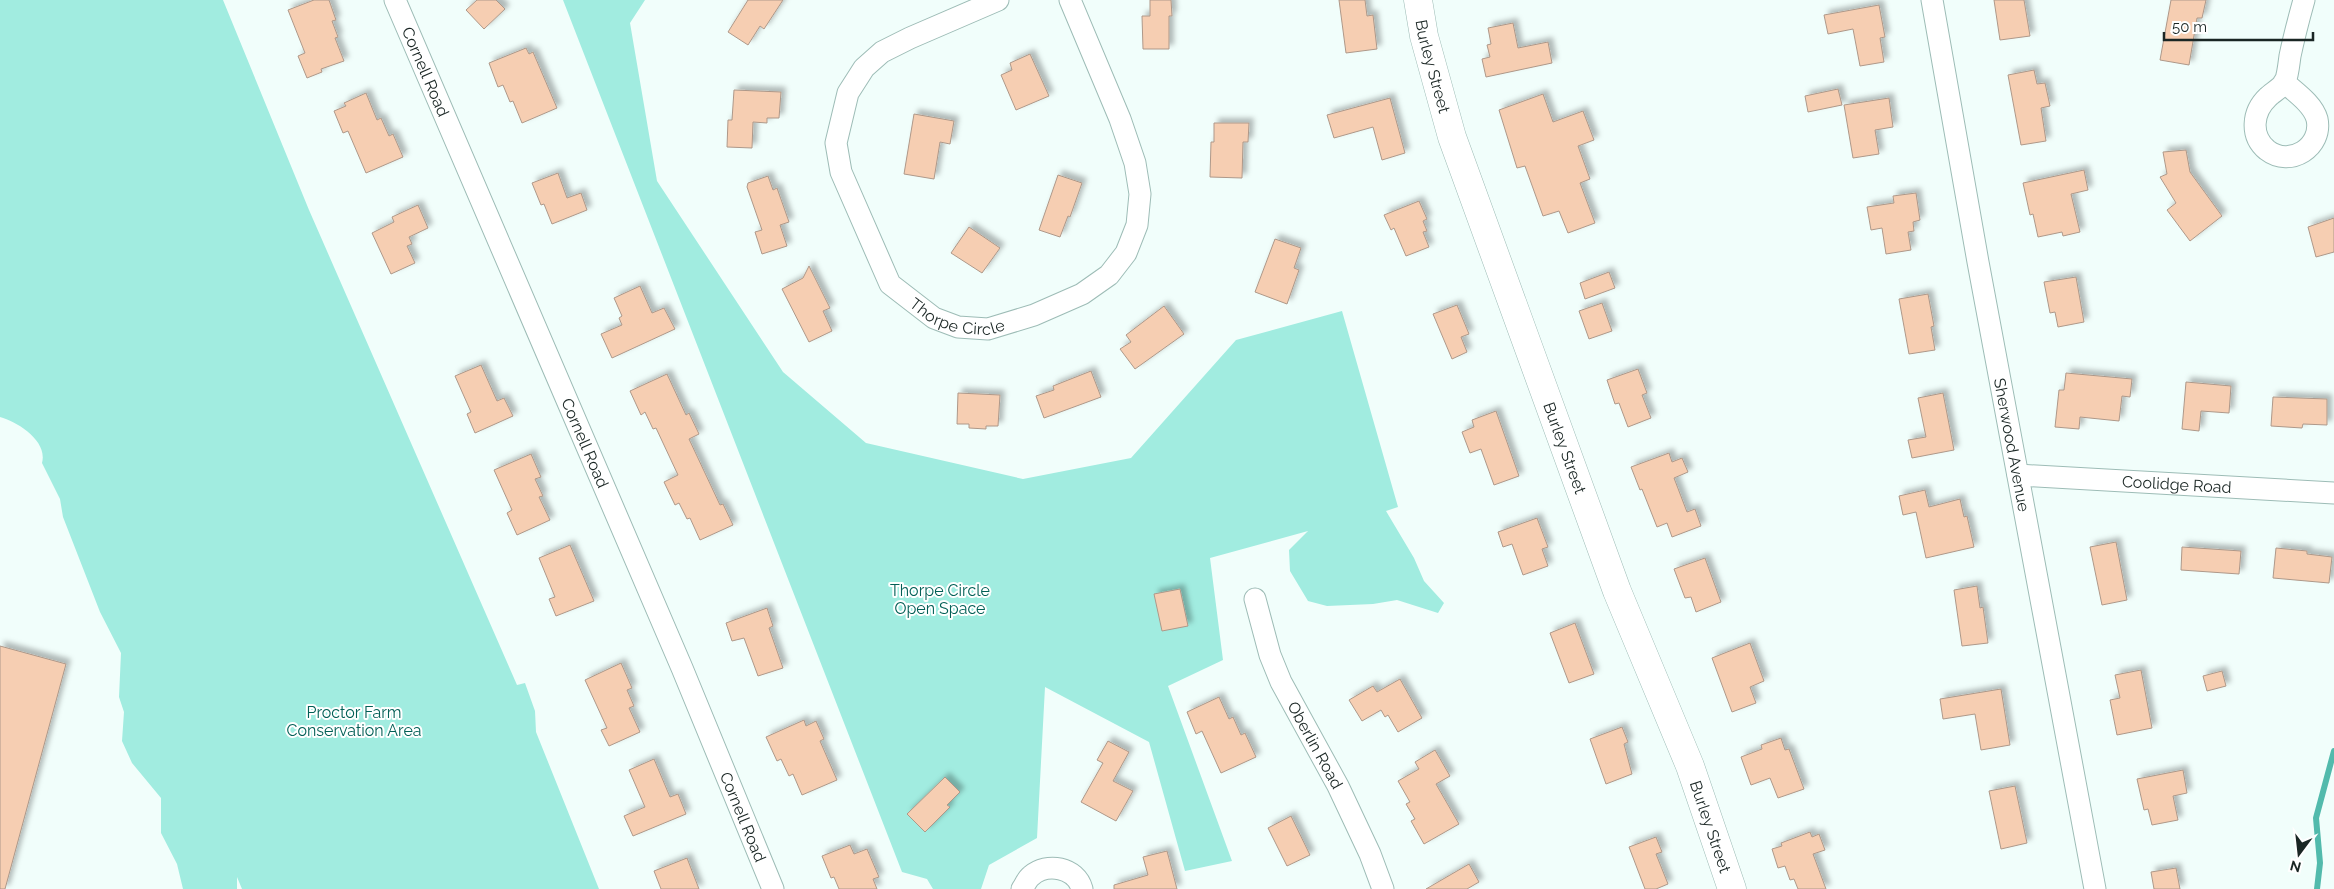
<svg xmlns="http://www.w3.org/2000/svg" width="2334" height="889" font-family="Raleway,sans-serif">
<defs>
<filter id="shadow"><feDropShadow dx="4.5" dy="-4.5" stdDeviation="2.5" flood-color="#0004"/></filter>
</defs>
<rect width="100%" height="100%" fill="#f1fefb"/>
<!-- green -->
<g fill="#a1ece0">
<path d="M0,0H223L309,210L517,685L525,683L535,711L536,732L599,889H242L237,877V889H183L177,864L161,833V798L132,763L122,741L124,712L119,697L121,653L100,612L63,517L60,499L42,463C48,441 18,422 0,417Z"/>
<polygon points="563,0 645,0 630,23 657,181 783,372 866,443 1023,479 1131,458 1236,340 1342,311 1398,507 1386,511 1414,558 1424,581 1444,603 1438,613 1397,600 1373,604 1327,606 1308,601 1290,571 1289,550 1308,531 1210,558 1223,660 1168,686 1232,861 1185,871 1149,742 1045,687 1037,838 989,865 981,889 933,889 927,879 902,872"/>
</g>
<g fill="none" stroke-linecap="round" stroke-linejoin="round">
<!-- stream -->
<polyline stroke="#52baac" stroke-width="6" points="2317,889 2320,863 2316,818 2334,751"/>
</g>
<!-- building -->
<g fill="#f6ceb2" stroke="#ae9889" filter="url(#shadow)">
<polygon points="314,0 329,0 336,20 332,21 338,37 335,38 344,61 321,69 322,72 307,78 298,56 305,53 288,10"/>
<polygon points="477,0 496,0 505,9 484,29 466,10"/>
<polygon points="748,0 783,0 764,29 760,26 748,45 728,32"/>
<polygon points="1150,0 1171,0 1172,16 1169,16 1169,49 1143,49 1142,16 1150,16"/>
<polygon points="1339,0 1365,0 1367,16 1373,15 1377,49 1346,53"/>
<polygon points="1994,0 2024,0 2030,36 2000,40"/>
<polygon points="2171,0 2206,0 2202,18 2197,18 2189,65 2160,60"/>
<polygon points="1879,5 1885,37 1880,38 1884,62 1860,66 1853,29 1828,34 1824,15"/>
<polygon points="1513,23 1518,48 1548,42 1552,63 1486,77 1482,59 1490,57 1487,45 1491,44 1488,28"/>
<polygon points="526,48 529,54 533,52 557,108 522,123 513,101 510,102 503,85 498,87 489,63"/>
<polygon points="1030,54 1049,96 1016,110 1001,75 1012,70 1010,63"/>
<polygon points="2034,70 2037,84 2045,83 2050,106 2041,108 2046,141 2021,145 2008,75"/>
<polygon points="1838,89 1842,105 1808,112 1805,96"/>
<polygon points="734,90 781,92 779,118 767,118 767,123 753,122 752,148 727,147 728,120 732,120"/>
<polygon points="366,93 377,120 381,118 389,136 393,134 403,157 366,173 348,131 343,133 334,111 346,106 344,103"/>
<polygon points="1543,94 1553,122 1583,111 1594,140 1578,146 1590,179 1580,183 1595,223 1568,233 1559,211 1543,216 1525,166 1517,168 1499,110"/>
<polygon points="1390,98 1405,153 1382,160 1373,127 1334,138 1327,115"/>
<polygon points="1889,98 1893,127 1875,130 1879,154 1853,158 1844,105"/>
<polygon points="914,114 954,121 950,144 940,142 934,179 904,174"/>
<polygon points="1214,123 1249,123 1248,142 1243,142 1242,178 1210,177 1211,142 1214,142"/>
<polygon points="2186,150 2190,172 2222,216 2190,241 2167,210 2176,203 2160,177 2167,174 2163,152"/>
<polygon points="2084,170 2088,190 2071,194 2080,232 2063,236 2062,232 2038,237 2033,214 2030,215 2023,183"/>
<polygon points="558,173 567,198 581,193 587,210 552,224 544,204 541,205 532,183"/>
<polygon points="1058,175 1082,183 1070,217 1068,216 1060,237 1039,230"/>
<polygon points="768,176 773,190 777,188 789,222 780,225 787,246 762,254 755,232 762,230 747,187 748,183"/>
<polygon points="1916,193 1920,220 1913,222 1914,231 1908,232 1911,250 1886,254 1882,228 1871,230 1867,207 1894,203 1893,196"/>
<polygon points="1419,201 1427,219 1423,221 1427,231 1423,232 1429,247 1406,256 1394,228 1391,230 1384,215"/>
<polygon points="418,205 428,228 409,237 412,244 407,246 415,263 391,274 372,233 394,222 392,217"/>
<polygon points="2334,218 2334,252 2316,257 2308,227"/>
<polygon points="969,227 1000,248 982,273 951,253"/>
<polygon points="1275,239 1301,248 1294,268 1299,270 1287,304 1255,292"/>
<polygon points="809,266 830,308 823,311 832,331 809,342 782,289 803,278"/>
<polygon points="1609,272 1615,288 1585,299 1580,283"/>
<polygon points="2076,277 2084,322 2058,327 2055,312 2050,313 2044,282"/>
<polygon points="640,286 652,313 664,308 675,329 612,358 601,334 622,325 619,318 622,316 614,298"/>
<polygon points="1928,294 1934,326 1931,327 1935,350 1909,354 1899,299"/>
<polygon points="1602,303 1612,331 1589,339 1579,311"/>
<polygon points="1457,305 1469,334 1461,337 1467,352 1452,359 1433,314"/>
<polygon points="1164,306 1184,334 1135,369 1120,349 1131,342 1126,335"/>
<polygon points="481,365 497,401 504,398 513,416 475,433 467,414 471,412 455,376"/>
<polygon points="1638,369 1647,393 1642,395 1651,418 1628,427 1619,403 1615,404 1607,380"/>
<polygon points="1091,371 1101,397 1044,418 1036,396 1054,390 1053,386"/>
<polygon points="2066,373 2132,379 2130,397 2122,396 2119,421 2080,417 2079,429 2055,427 2059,390 2064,390"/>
<polygon points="667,374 686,415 689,413 699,434 689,439 720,505 723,504 733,525 700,540 690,518 687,519 679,503 675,505 664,482 678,475 656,428 653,429 645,412 641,415 630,391"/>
<polygon points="2186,382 2231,386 2229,413 2201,411 2199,431 2182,429"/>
<polygon points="958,393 1000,395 998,426 986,426 986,429 969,428 969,424 957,424"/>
<polygon points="1943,393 1954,450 1912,458 1908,440 1926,437 1918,398"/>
<polygon points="2273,397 2327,399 2327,425 2303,424 2302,428 2271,426"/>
<polygon points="1496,411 1519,476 1494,485 1481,449 1470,453 1462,432 1474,427 1472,420"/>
<polygon points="1669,453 1672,462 1682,458 1688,472 1674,478 1687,512 1695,509 1701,526 1672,537 1667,523 1657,527 1642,489 1640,490 1631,467"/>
<polygon points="531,454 541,477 535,479 543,496 539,497 550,520 517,535 507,513 512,510 494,470"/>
<polygon points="1925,490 1929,507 1960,499 1964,517 1967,516 1974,547 1926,558 1916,512 1903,515 1899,496"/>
<polygon points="1537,518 1548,547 1542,549 1548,566 1523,575 1512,544 1503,547 1498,532"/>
<polygon points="2116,542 2127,600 2102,605 2090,547"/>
<polygon points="570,545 594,601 556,616 549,599 555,597 539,558"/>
<polygon points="2182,547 2241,551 2239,574 2181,570"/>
<polygon points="2276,548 2307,551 2307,554 2332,557 2329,583 2273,578"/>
<polygon points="1705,558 1721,602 1696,612 1691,597 1685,598 1674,569"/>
<polygon points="1977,586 1980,608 1983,607 1988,643 1962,646 1954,590"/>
<polygon points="1180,589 1188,626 1162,631 1154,594"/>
<polygon points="767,608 773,626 769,628 783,668 758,676 744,638 732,641 726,623"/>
<polygon points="1575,623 1594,674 1569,683 1550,633"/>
<polygon points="1750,643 1764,681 1750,687 1756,703 1732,712 1712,658"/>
<polygon points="0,646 66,664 5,889 0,889"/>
<polygon points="621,663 632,688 627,690 634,706 629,708 640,732 609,746 601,730 607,728 585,680"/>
<polygon points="2141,670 2152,728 2117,735 2110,700 2120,698 2115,675"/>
<polygon points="2222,671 2226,686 2207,691 2203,676"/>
<polygon points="1400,679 1422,718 1398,732 1388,715 1385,717 1381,710 1362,721 1349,700 1373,686 1377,692"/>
<polygon points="2001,689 2010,745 1981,750 1975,714 1943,719 1940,699"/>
<polygon points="1219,697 1229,719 1233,717 1241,735 1245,733 1256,757 1221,773 1202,731 1196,734 1187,712"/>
<polygon points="804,720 806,726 816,721 824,739 820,741 837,780 802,795 793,774 789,776 781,759 777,761 766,737"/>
<polygon points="1622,727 1628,742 1624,744 1632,774 1606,784 1590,739"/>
<polygon points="1781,738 1785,750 1789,749 1804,789 1778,798 1770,778 1751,785 1741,757 1762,749 1761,745"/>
<polygon points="1108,741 1129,752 1113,781 1133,791 1116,821 1081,802 1103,763 1097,760"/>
<polygon points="1435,750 1450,776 1436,784 1459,824 1424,844 1411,821 1415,819 1406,804 1410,802 1398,781 1419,769 1415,762"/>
<polygon points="654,759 670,797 678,794 686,814 633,836 624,816 645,807 629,770"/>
<polygon points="2183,770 2187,793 2173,796 2178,820 2152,825 2148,809 2144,810 2137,779"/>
<polygon points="945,777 960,792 947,805 950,807 925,832 907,814"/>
<polygon points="2015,786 2027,843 2001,849 1989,791"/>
<polygon points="1291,816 1310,855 1287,866 1268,828"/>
<polygon points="1810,832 1812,837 1819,834 1825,850 1813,854 1826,889 1798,889 1794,879 1790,880 1785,866 1778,868 1772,849 1782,846 1781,843"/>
<polygon points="1656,837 1662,852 1656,854 1668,884 1656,889 1645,889 1629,847"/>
<polygon points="850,845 854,854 867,849 879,877 873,879 877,889 839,889 834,877 831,878 822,856"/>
<polygon points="1167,851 1177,889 1114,889 1114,885 1148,875 1143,857"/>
<polygon points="687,858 699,889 661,889 654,871"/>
<polygon points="1469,864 1479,882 1467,889 1426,889"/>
<polygon points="2176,868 2180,889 2154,889 2151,872"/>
</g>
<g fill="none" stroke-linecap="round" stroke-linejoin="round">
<!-- minor casing -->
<g stroke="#9dbcb6" stroke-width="23">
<g id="minor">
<path id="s1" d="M395,0L682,668L773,889"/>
<path id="s2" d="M998,0L910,38L882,52L864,68L848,93L836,143L841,172L890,284L934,318L958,327L988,329L1034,315L1082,294L1109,275L1126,253L1137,225L1140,194L1135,163L1120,119L1070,0"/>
<path id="s3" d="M1932,0L1978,262L2095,889"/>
<path d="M2284,82C2295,92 2313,104 2317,119C2323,147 2290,168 2267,150C2250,136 2252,112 2268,97C2272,93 2281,88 2285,82C2288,75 2289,63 2290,56C2294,37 2299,18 2304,0"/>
<path id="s4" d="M2018,475L2334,493"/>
<path id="s5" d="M1255,599L1270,655L1281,682L1338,786L1370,854L1383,889"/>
<path d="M1022,889C1025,885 1027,879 1031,876C1047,862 1076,867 1082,889"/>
</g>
</g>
<!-- secondary casing -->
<g stroke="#9dbcb6" stroke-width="29">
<g id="secondary">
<path id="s6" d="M1418,0L1424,36L1452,137L1617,591L1690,766L1732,889"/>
</g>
</g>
<!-- minor -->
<use href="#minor" stroke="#fff" stroke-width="21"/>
<!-- secondary -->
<use href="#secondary" stroke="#fff" stroke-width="28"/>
</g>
<g text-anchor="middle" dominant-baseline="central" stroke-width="4" stroke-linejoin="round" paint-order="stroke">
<!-- street labels -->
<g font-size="16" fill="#1a2624" stroke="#fff">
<text stroke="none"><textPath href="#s6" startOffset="68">Burley Street</textPath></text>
<text stroke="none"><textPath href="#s1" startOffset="78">Cornell Road</textPath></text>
<text stroke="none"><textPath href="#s2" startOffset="462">Thorpe Circle</textPath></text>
<text stroke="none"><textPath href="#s1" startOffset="482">Cornell Road</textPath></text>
<text stroke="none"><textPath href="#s3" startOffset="452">Sherwood Avenue</textPath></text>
<text stroke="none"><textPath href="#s6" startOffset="472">Burley Street</textPath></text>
<text stroke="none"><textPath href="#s4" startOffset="159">Coolidge Road</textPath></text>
<text stroke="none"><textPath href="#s5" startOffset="159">Oberlin Road</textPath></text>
<text stroke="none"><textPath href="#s1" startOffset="888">Cornell Road</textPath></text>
<text stroke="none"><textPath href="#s6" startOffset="878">Burley Street</textPath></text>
</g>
<!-- park labels -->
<g font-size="16" fill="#025f56" stroke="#fff">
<text x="940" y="590">Thorpe Circle<tspan x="940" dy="18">Open Space</tspan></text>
<text x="354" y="712">Proctor Farm<tspan x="354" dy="18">Conservation Area</tspan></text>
</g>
</g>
<!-- north arrow -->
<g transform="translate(2299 854) rotate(195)" stroke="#ffffff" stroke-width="4" paint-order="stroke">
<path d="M0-4L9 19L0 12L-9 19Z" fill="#1a2624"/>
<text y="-8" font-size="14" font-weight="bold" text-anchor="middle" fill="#1a2624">N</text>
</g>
<!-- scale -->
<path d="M2164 32v8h149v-8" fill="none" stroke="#1a2624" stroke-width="2.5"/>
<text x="2172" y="32" font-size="15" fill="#1a2624" stroke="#ffffff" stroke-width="4" paint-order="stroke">50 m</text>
</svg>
